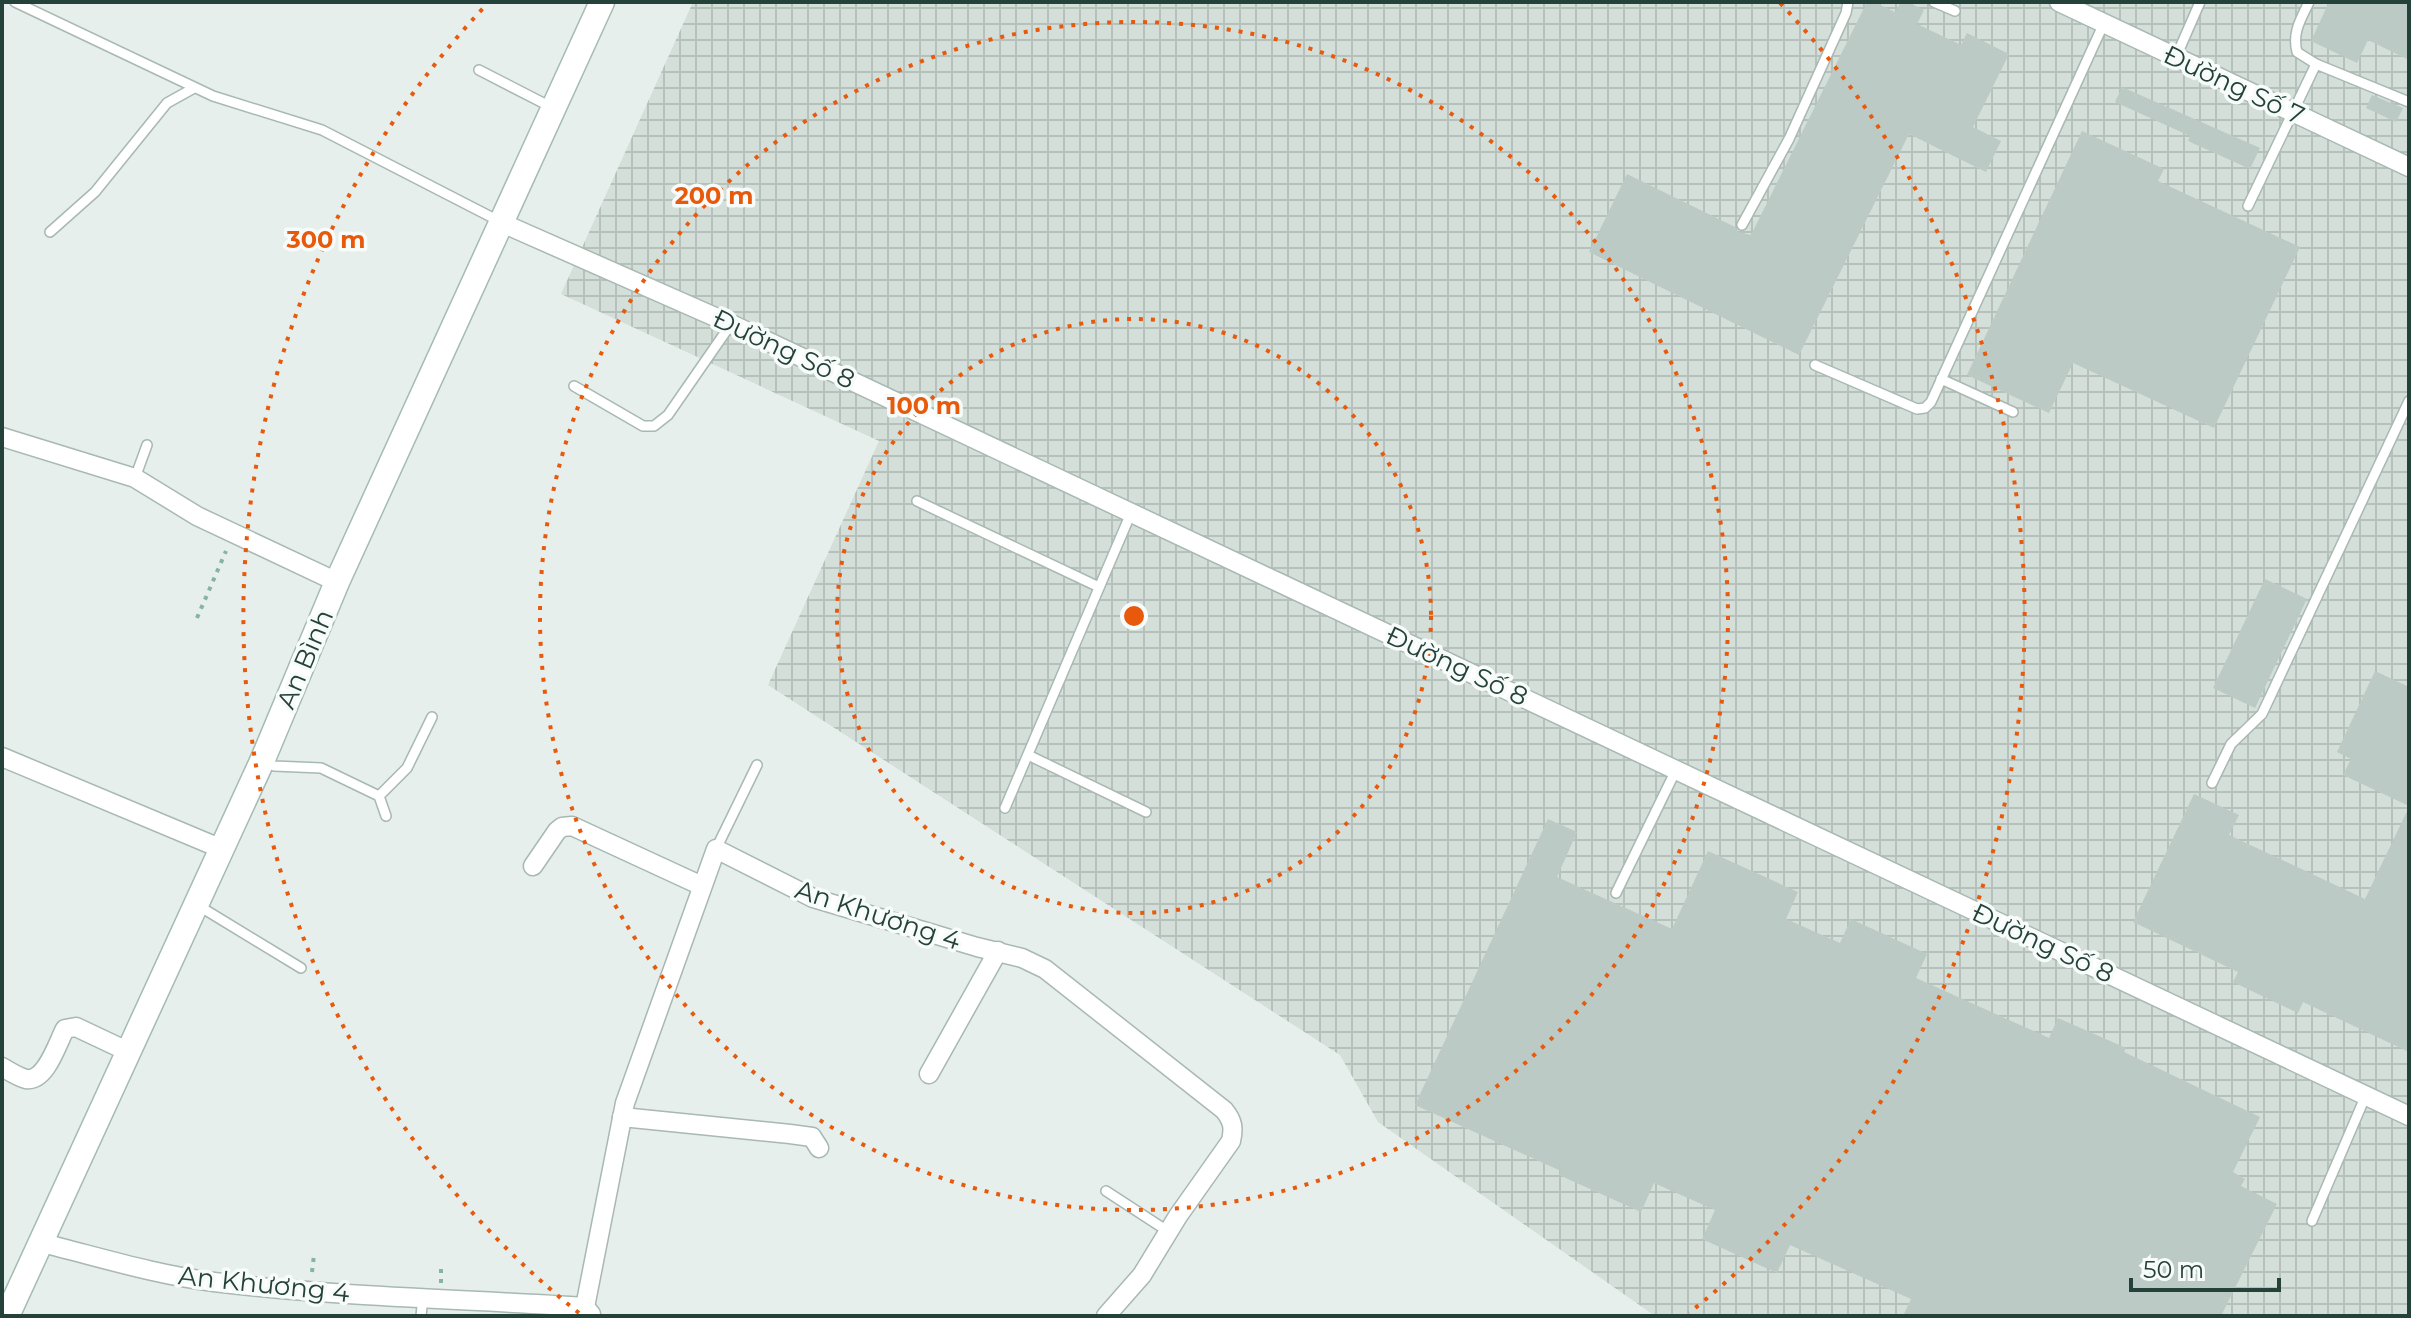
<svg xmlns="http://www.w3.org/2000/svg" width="2411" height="1318" font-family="Montserrat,sans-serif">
<defs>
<pattern id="industrial-grid" width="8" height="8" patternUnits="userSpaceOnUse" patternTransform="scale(2)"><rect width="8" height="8" fill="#d4dfda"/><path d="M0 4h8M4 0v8" fill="none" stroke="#b6c1bc"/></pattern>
</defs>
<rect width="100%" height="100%" fill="#e6efeb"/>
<!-- industrial -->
<polygon fill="url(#industrial-grid)" points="693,2 2409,2 2409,1316 1655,1316 1378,1122 1340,1055 768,685 879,441 561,294"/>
<!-- building -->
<g fill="#bbcac4">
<polygon points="1867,2 1874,2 1895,12 1901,2 1907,2 1924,10 1917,24 1961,45 1967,33 2009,54 1973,127 2001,141 1986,172 1909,134 1799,355 1589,252 1627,174 1735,227 1739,232 1751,235"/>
<polygon points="2329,2 2409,2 2409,60 2368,40 2357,63 2311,41"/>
<polygon points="2122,87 2260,148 2250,169 2188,141 2190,136 2115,102"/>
<polygon points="2372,95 2403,108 2396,122 2366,108"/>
<polygon points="2082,131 2164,169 2158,181 2300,247 2214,428 2073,363 2049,413 1967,375"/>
<polygon points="2265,579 2307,599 2255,708 2213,688"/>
<polygon points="2375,671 2409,687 2409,806 2343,775 2351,759 2337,752"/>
<polygon points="2194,794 2239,815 2229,835 2365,899 2409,807 2409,1052 2303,1002 2298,1013 2233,982 2238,972 2133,922"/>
<polygon points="1548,819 1577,832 1557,877 1672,929 1708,851 1798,892 1786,919 1840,943 1851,919 1927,954 1916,978 2049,1038 2058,1018 2126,1048 2124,1052 2260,1117 2233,1172 2245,1179 2241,1186 2277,1204 2221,1316 1903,1316 1911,1299 1790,1245 1777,1273 1702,1239 1715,1210 1654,1183 1641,1212 1559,1175 1561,1171 1415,1105"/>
</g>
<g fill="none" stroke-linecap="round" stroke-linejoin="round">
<!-- lane casing -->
<g stroke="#a8b8b2" stroke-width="12">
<g id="lane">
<polyline points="15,2 213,96 322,130 499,221"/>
<polyline points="1934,2 1955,11"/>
<polyline points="2176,57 2200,2"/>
<polyline points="2316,64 2409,102"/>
<polyline points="479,70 553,108"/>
<path d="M2248,206L2316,64L2297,52C2292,32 2301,19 2309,2"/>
<polyline points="1742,225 1789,139 1846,13 1848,2"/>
<polyline points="50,232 95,192 167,103 194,88"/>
<polyline points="1815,365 1917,409 1925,408 1931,402 2104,23"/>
<polyline points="1941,379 2013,412"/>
<polyline points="574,386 643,426 654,426 668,415 731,324"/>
<polyline points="135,478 147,445"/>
<polyline points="917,501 1099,587"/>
<polyline points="1028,755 1146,812"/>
<polyline points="266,761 274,766 321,768 379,796 386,816"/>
<polyline points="2212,783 2231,744 2262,714 2409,401"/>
<polyline points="379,796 407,768 432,717"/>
<polyline points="1005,808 1131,513"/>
<polyline points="716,849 757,765"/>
<polyline points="1616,893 1676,770"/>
<polyline points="199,906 301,968"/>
<polyline points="1106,1191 1169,1232"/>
<polyline points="2312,1221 2366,1095"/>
<polyline points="421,1316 423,1297"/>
</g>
</g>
<!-- street casing -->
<g stroke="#a8b8b2" stroke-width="21">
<g id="street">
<polyline points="2059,2 2409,167"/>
<polyline points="502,223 731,324 2409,1116"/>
<polyline points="2,437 135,478 197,516 337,582"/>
<polyline points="2,757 222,849"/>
<polyline points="533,866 557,831 562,827 572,826 702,886"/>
<path d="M2,1067C9,1071 18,1077 26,1079C46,1082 57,1044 65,1029L76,1027L129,1052"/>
<polyline points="929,1074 998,951"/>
<polyline points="622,1117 790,1134 812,1137 819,1148"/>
<path d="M42,1243C99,1257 156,1275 214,1282C337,1297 462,1299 585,1307L591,1314"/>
<path d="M585,1307L625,1103L716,849L813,898L977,947L1022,958L1045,969L1224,1110C1233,1121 1234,1128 1231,1141L1178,1216L1142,1275L1106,1316"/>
</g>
</g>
<!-- secondary casing -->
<g stroke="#a4bbb3" stroke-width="27">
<polyline id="secondary" points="7,1316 263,759 337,582 602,2"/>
</g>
<!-- path -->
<g stroke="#86b3a5" stroke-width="4" stroke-dasharray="4 6" stroke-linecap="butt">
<polyline points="197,618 226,551"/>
<polyline points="312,1272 314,1255"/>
<polyline points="441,1283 441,1266"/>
</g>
<!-- lane -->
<use href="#lane" stroke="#fff" stroke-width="9"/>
<!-- street -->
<use href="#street" stroke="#fff" stroke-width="18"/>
<!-- secondary -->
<use href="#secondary" stroke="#fff" stroke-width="24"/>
</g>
<!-- distance rings -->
<g fill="none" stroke="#e8590c" stroke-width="4" stroke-dasharray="4 8">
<circle cx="1134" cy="616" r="297"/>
<circle cx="1134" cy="616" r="594"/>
<path d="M579 1313A891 891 0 0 1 488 3M1780 3A891 891 0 0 1 1689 1313"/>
</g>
<g text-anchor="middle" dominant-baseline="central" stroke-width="7" stroke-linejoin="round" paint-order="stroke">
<!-- street labels -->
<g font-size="26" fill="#24423a" stroke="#f7fbf9">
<text transform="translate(2234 85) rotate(25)">Đường Số 7</text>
<text transform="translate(784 349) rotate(25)">Đường Số 8</text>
<text transform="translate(305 659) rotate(-67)">An Bình</text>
<text transform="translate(1457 666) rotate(25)">Đường Số 8</text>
<text transform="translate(878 915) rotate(18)">An Khương 4</text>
<text transform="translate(2043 943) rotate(25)">Đường Số 8</text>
<text transform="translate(264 1284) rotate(6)">An Khương 4</text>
</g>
</g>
<circle cx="1134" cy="616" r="12" fill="#e8590c" stroke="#f7fbf9" stroke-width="4"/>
<g font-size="24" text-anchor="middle" font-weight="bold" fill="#e8590c" stroke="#f7fbf9" stroke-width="7" stroke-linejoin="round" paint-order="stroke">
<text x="714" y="204">200 m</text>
<text x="326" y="248">300 m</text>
<text x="924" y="414">100 m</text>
</g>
<!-- border -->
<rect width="2411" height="1318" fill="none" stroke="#24423a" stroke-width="8"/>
<!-- scale -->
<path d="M2131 1278v12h148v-12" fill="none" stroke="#24423a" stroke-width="4"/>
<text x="2143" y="1278" font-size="24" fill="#24423a" stroke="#f7fbf9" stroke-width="6" paint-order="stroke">50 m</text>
</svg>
